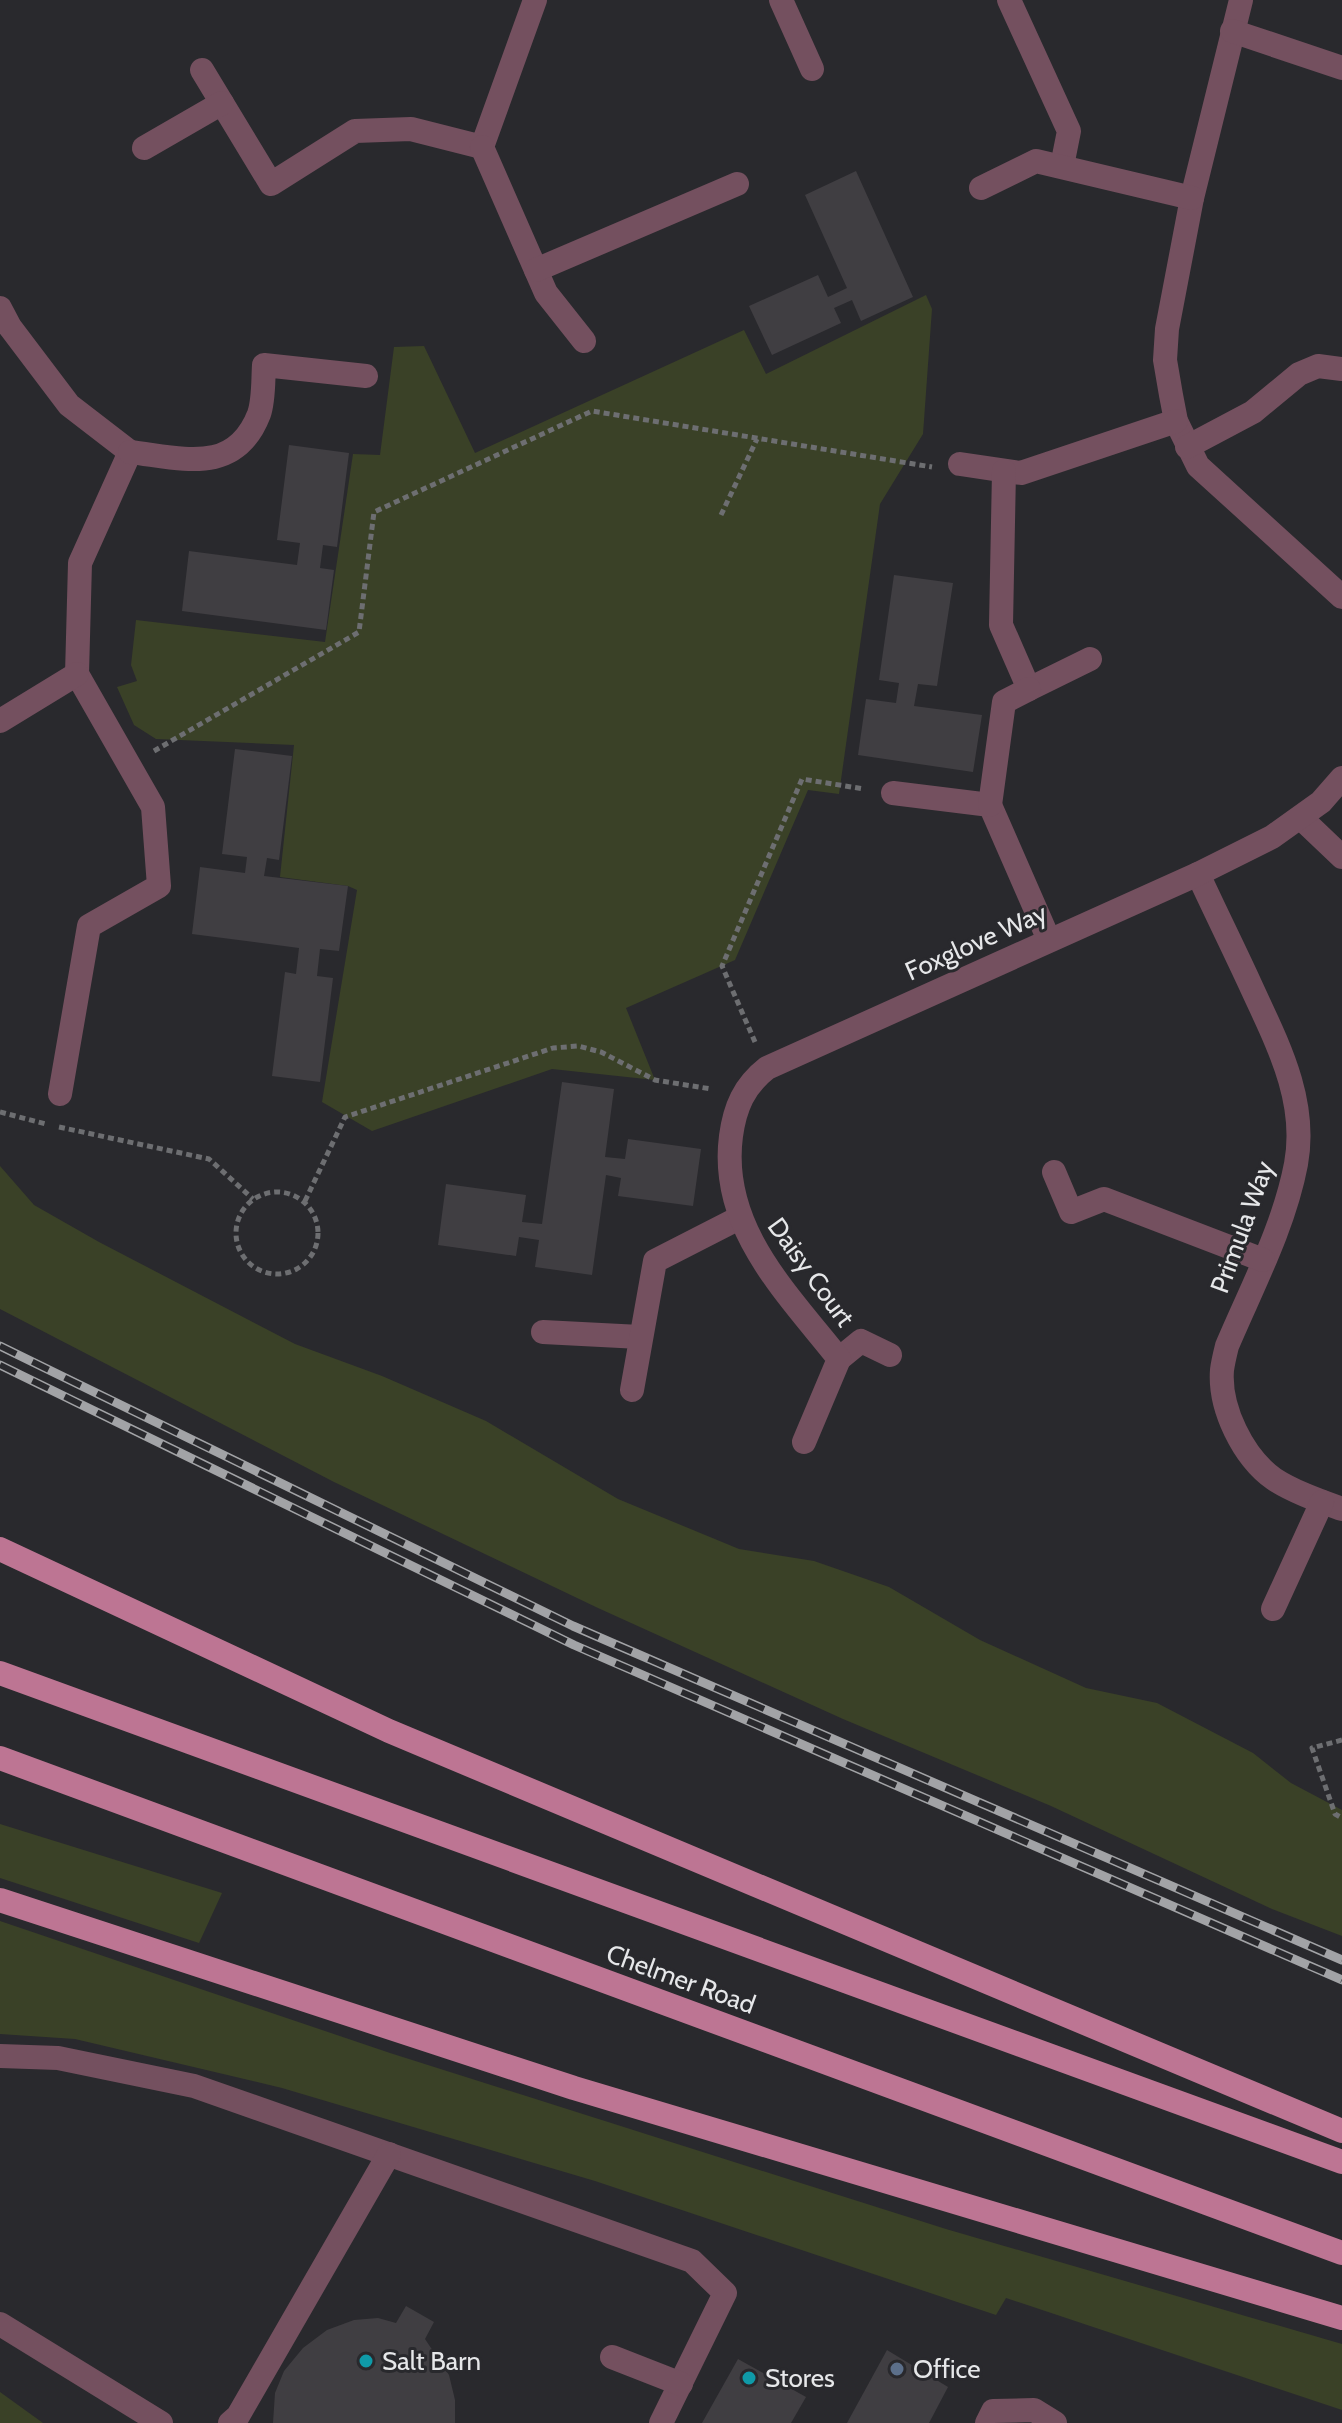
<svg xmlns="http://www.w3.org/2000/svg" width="1342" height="2423" font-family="Cabin,sans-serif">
<rect width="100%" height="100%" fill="#29292d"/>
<!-- green -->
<g fill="#3a4127">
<polygon points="926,295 932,309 923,434 880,504 839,794 808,790 735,960 626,1008 655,1080 552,1069 372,1131 322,1102 357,890 348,886 280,877 294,745 156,739 134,725 117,687 137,681 131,665 136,620 325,642 353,454 380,455 394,347 424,346 475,453 744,330 766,374"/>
<polygon points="0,1166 34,1205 99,1242 295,1344 382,1376 486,1421 618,1499 739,1549 814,1561 889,1587 980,1640 1086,1688 1157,1703 1253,1753 1291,1783 1342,1810 1342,1936 1272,1909 1051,1806 843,1719 598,1608 334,1482 0,1309"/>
<polygon points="0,1824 222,1893 199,1943 0,1878"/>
<polygon points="0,1921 390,2053 946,2229 1342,2344 1342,2410 1006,2298 996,2315 595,2181 282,2088 75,2039 0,2034"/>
<polygon points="0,2392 43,2423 0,2423"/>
</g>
<!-- building -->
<g fill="#403e42">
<polygon points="856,171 913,297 861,321 852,300 834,308 841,323 772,355 749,306 818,275 828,297 847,288 805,195"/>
<polygon points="289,445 349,453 337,547 323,545 320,568 334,570 326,630 182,611 189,551 297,565 300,543 277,540"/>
<polygon points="894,575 953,583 937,686 918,684 914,706 982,715 973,772 858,755 866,699 896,703 899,683 879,680"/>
<polygon points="235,749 292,756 279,860 267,858 264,876 348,886 339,951 320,949 317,976 333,978 320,1082 272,1076 285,972 296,974 299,948 192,934 200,867 245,873 247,857 222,854"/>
<polygon points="562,1082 614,1089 605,1157 625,1159 628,1139 701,1149 693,1206 618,1196 621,1178 606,1175 592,1275 535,1267 539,1240 519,1237 516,1256 438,1245 446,1184 526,1195 522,1222 542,1224"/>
<polygon points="406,2306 434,2322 425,2339 449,2375 455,2400 455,2423 273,2423 275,2393 284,2371 303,2348 327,2330 354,2320 378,2318 396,2323"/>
<polygon points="887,2350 948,2387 929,2423 847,2423"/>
<polygon points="738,2359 806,2397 791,2423 702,2423"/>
</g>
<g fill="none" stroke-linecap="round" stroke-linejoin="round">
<!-- path -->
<g stroke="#6d6e71" stroke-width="5" stroke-dasharray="6 4" stroke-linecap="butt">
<polyline points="721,515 757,439"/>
<polyline points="154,751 359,632 374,512 592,411 932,467"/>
<polyline points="755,1042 722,966 802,779 864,789"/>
<polyline points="0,1112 46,1124"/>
<polyline points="59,1127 209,1159 253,1199"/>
<circle cx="277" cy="1233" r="41"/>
<polyline points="305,1201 345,1117 553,1048 578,1046 601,1052 655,1080 711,1089"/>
<polyline points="1342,1740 1312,1748 1335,1814 1342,1818"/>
</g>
<!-- minor -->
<g stroke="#74505f" stroke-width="24">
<polyline points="781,0 812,69"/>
<polyline points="1009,0 1069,131 1062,166"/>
<polyline points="1241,0 1192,198 1167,329 1165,360 1171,395 1176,421 1198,466 1342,597"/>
<polyline points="1232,31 1342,68"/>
<polyline points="202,70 271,184 355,131 411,129 482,147 535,0"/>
<polyline points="482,147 546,293 584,341"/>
<polyline points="144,148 222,103"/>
<polyline points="981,188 1036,161 1192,198"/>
<polyline points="536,270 737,184"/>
<polyline points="0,308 10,327 69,405 130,452 80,563 77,674 153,807 159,886 89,926 60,1094"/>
<polyline points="1187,447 1253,412 1299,374 1318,366 1342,369"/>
<path d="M130,452C182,458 235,476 259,414C264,400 263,380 264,365L366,376"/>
<polyline points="960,464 1021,473 1176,421"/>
<polyline points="1004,471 1001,625 1029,689 1090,659"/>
<polyline points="0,721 77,674"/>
<polyline points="893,793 990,805 1049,940"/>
<polyline points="990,805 1004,702 1029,689"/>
<polyline points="1301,818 1342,857"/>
<path d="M1198,874C1215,911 1233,947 1250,984C1276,1041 1308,1099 1296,1164C1284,1227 1252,1287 1227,1346C1225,1354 1223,1362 1222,1370C1219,1408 1243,1457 1274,1479C1294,1492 1320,1501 1342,1509"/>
<polyline points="1054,1172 1071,1212 1104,1199 1263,1260"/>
<polyline points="543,1332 640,1337"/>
<polyline points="839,1359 861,1341 890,1355"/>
<polyline points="632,1390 655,1261 739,1218"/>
<path d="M804,1442L839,1359C786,1292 719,1227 731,1136C735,1107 744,1086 767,1068L1198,874L1272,837L1321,802L1342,778"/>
<polyline points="1273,1609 1322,1502"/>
<polyline points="0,2056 58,2058 194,2086 692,2261 725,2293 661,2423"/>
<polyline points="0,2324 161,2423"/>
<polyline points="612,2357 681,2384"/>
<polyline points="230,2423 238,2416 389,2154"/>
<polyline points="987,2423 993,2411 1034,2410 1055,2423"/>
</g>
<!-- major -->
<g stroke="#bd7593" stroke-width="24">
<polyline points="0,1549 389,1731 1342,2131"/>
<polyline points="0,1673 1342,2162"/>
<polyline points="0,1758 1342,2253"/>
<polyline points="0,1900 574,2088 1342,2318"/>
</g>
<!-- rail casing -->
<g stroke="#a2a3a6" stroke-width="9">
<g id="rail">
<polyline points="0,1346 573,1626 1342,1960"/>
<polyline points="0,1365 574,1645 1342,1980"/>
</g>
</g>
<!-- rail -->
<use href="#rail" stroke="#29292d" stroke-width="6" stroke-dasharray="18" stroke-linecap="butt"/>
</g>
<!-- markers -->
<g fill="#0f9aa8" stroke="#29292d" stroke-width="3">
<circle cx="366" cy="2361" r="8"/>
<circle cx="749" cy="2378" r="8"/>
</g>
<circle fill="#5c6f8a" stroke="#29292d" stroke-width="3" cx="897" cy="2369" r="8"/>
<g text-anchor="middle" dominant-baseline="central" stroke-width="6" stroke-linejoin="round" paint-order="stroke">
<!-- street labels -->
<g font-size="26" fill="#e6e7e9" stroke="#29292d">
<text transform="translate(976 942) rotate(-24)">Foxglove Way</text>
<text transform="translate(1242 1227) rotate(-70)">Primula Way</text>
<text transform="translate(811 1272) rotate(54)">Daisy Court</text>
<text transform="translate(681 1979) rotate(20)">Chelmer Road</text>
</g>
<!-- poi labels -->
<g font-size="26" fill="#e6e7e9" stroke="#29292d" text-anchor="start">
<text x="382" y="2361">Salt Barn</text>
<text x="913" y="2369">Office</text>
<text x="765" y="2378">Stores</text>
</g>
</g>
</svg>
